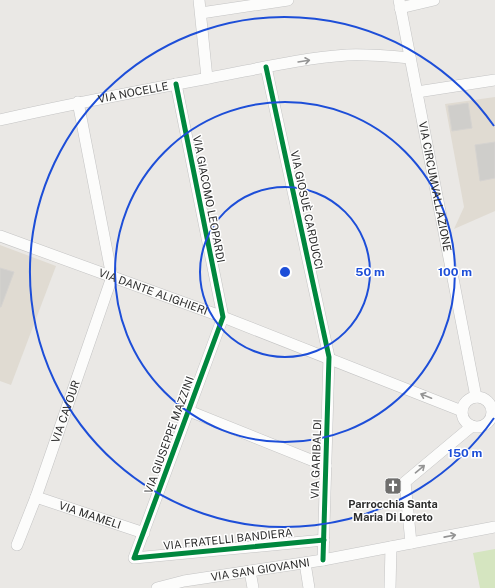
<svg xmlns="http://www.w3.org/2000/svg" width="495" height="588" font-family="'Public Sans',sans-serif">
<rect width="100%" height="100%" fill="#eae8e5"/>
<!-- education -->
<g fill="#e0dbd2">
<polygon points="495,97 495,211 454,229 464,207 445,104"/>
<polygon points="0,245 56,266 11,385 0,381"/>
</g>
<!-- pitch -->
<polygon fill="#d5e5c0" points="495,549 495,588 480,588 473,553"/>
<!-- building -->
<g fill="#cfcecb" stroke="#d5d3d0">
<polygon points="468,103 472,128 452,131 448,106"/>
<polygon points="495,142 495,178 480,181 475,145"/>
<polygon points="0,268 14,272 1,307 0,307"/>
</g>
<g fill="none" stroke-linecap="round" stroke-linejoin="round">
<!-- minor casing -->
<g stroke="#c4c4c4" stroke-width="12">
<g id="minor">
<polyline points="199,0 207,78"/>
<path id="s1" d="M399,0L476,397"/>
<polyline points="400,8 434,0"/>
<polyline points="201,13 288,0"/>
<polyline points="266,67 329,357 323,560"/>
<polyline points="176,84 223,317 134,558 324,540"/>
<polyline points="417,92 495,80"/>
<path id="s2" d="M0,120C69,104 139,91 209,78C253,70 302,58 347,55C368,54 389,56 410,58"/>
<path id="s3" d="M0,236L223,317L462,411"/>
<circle cx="477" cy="412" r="15"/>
<polyline points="189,411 326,466"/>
<path id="s4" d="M36,497L144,533"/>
<polyline points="411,543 405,482 472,426"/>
<path id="s5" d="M17,545L36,497L112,277L78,102"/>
<polyline points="305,563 309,588"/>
<polyline points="250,571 253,588"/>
<path id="s6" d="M157,588L184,581L323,560L495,527"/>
<polyline points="390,588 391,547"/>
</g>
</g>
<!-- minor -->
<use href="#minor" stroke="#fcfcfb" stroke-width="11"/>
<!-- cycleway casing -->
<g stroke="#fff" stroke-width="8">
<g id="cycleway">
<polyline points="266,67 329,357 323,560"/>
<polyline points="176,84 223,317 134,558 324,540"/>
</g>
</g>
<!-- cycleway -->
<use href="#cycleway" stroke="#00873e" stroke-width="5"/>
</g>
<!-- one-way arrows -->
<defs><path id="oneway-shaft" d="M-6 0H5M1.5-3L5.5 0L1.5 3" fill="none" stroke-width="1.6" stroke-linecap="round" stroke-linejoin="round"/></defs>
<g stroke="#949494">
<use href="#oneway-shaft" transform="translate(304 61) rotate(-9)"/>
<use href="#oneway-shaft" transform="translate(426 396) rotate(-158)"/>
<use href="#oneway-shaft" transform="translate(420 469) rotate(-40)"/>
<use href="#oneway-shaft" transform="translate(450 536) rotate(-11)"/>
</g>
<!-- distance rings -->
<g fill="none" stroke="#1d4ed8" stroke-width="2">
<circle cx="285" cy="272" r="85"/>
<circle cx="285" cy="272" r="170"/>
<path d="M494 418A255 255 0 1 1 494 126"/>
</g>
<!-- icons -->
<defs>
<g id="church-square" transform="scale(0.9)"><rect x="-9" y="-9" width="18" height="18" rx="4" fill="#6f6e6d" stroke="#fff"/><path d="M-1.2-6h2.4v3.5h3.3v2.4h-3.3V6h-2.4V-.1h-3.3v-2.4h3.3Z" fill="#fff"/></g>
</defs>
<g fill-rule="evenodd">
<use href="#church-square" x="393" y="486"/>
</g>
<g text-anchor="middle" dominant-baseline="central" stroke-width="3" stroke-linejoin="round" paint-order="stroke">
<!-- street labels -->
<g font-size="11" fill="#2d2d2d" stroke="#fff">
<text stroke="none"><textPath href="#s2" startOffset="136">VIA NOCELLE</textPath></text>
<text stroke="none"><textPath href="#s1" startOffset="190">VIA CIRCUMVALLAZIONE</textPath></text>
<text transform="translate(209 199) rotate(79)">VIA GIACOMO LEOPARDI</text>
<text transform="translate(307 210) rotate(78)">VIA GIOSUÈ CARDUCCI</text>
<text stroke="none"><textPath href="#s3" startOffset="163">VIA DANTE ALIGHIERI</textPath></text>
<text stroke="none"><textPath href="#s5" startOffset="142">VIA CAVOUR</textPath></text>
<text transform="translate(169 435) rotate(-70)">VIA GIUSEPPE MAZZINI</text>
<text transform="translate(316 459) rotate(-88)">VIA GARIBALDI</text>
<text stroke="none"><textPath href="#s4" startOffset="57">VIA MAMELI</textPath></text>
<text transform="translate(228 539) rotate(-6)">VIA FRATELLI BANDIERA</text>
<text stroke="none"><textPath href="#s6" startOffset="105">VIA SAN GIOVANNI</textPath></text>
</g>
<!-- poi labels -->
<g font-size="11" font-weight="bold" fill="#2d2d2d" stroke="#fff">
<text x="393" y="504">Parrocchia Santa<tspan x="393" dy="13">Maria Di Loreto</tspan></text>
</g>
</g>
<circle cx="285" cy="272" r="6" fill="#1d4ed8" stroke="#fff" stroke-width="2"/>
<g font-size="12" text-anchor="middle" font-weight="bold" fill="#1d4ed8" stroke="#fff" stroke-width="3" stroke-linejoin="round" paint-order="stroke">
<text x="370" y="276">50 m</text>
<text x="455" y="276">100 m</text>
<text x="465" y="457">150 m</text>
</g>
</svg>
